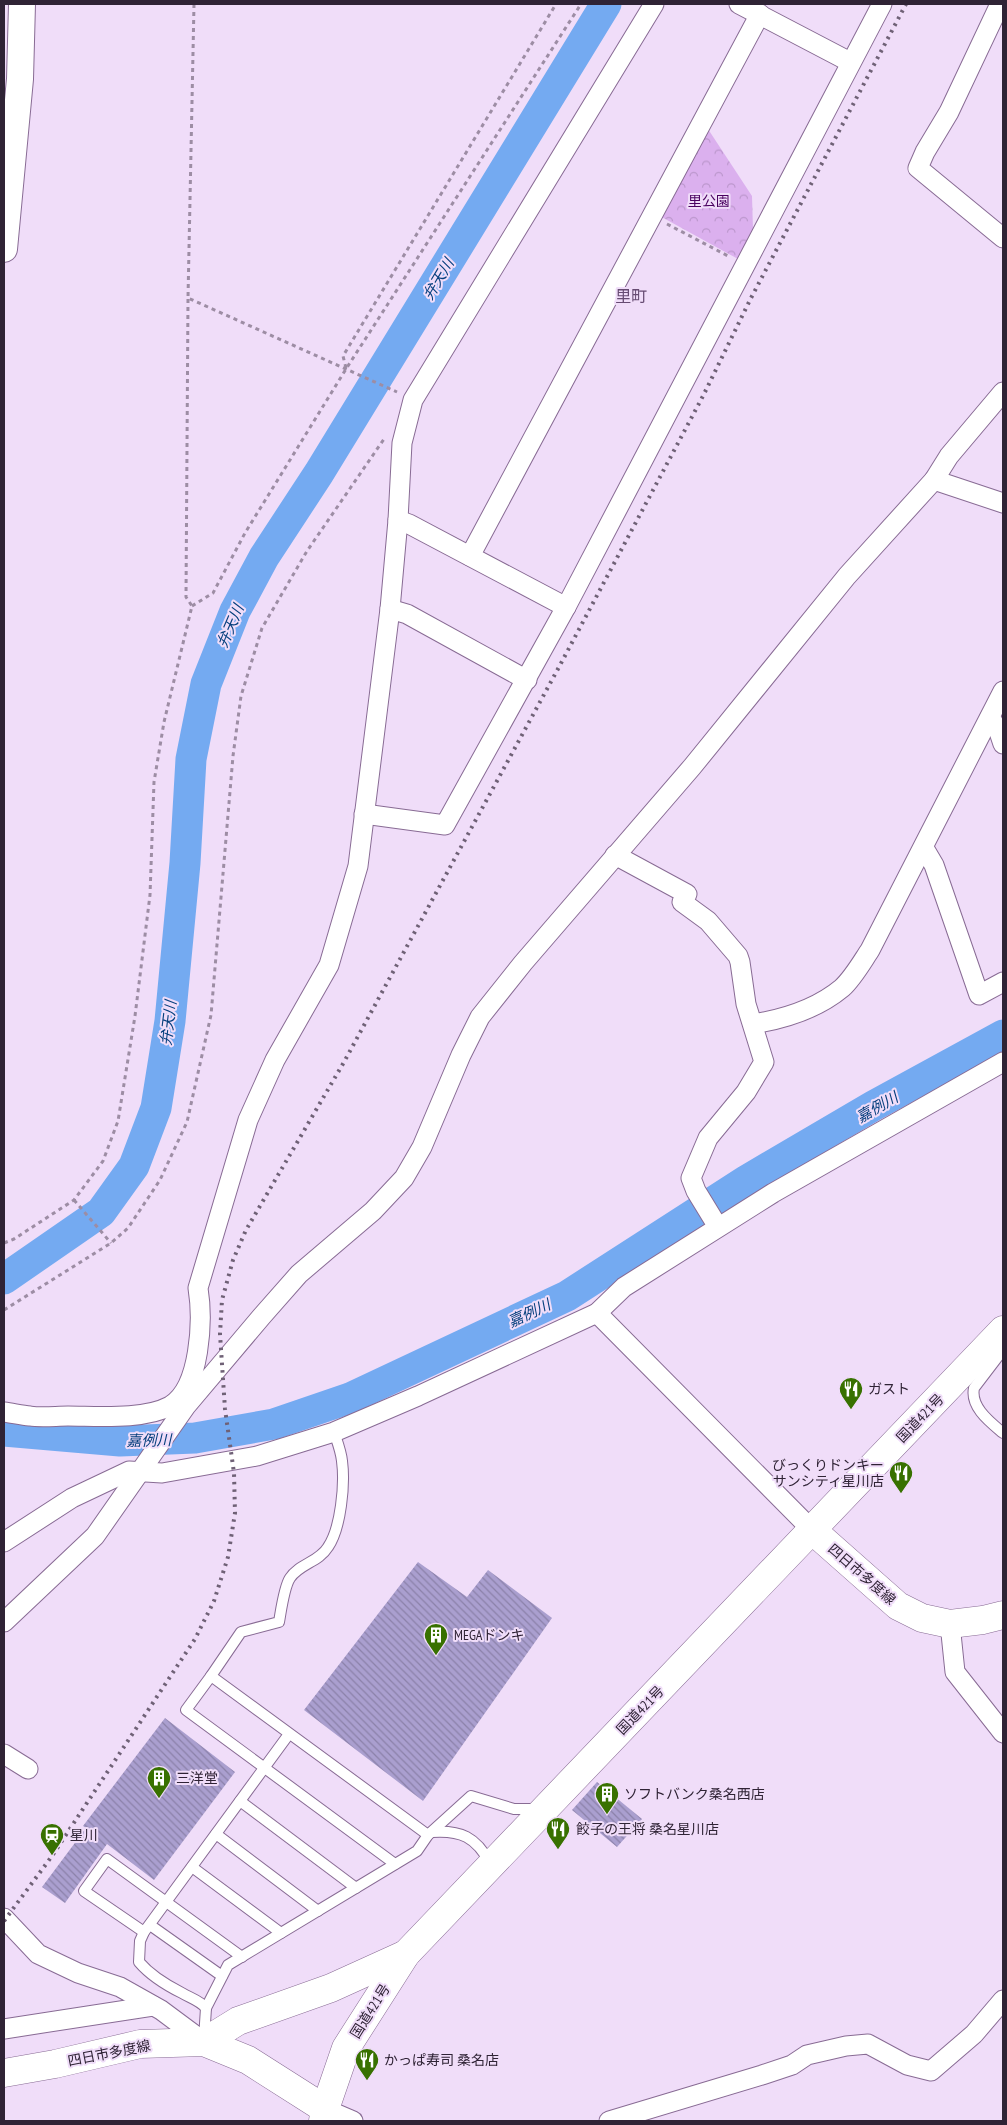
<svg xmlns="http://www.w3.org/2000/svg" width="1007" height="2125" font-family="'PT Sans Narrow','Noto Sans JP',sans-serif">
<defs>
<pattern id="park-crowns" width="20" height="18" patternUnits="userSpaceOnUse" patternTransform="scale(1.25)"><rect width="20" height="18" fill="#dbb0ee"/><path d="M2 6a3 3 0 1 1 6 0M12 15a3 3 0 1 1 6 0" fill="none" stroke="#bc97cd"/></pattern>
<pattern id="building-back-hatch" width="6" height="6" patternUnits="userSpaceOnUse" patternTransform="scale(1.25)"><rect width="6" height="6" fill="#aa9fcf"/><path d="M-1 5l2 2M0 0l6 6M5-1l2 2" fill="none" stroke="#8b81a9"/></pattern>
</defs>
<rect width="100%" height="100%" fill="#f0ddf9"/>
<!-- park -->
<polygon fill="url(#park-crowns)" points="706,126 752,196 753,230 738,259 658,215"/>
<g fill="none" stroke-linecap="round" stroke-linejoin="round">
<!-- river -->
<g stroke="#74aaf1" stroke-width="31">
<polyline points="4,1279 101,1212 134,1166 156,1108 170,1021 185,863 191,759 206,684 235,611 264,557 319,473 606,4"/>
<polyline points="4,1431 120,1441 195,1438 274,1424 350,1398 567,1296 747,1180 873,1106 1003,1035"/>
</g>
</g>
<!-- building -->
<g fill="url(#building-back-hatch)">
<polygon points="418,1562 467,1597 488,1570 552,1618 423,1801 304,1710"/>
<polygon points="165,1718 235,1772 154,1880 107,1844 65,1903 42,1887 86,1828 83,1826"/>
<polygon points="597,1782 642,1819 617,1847 572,1810"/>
</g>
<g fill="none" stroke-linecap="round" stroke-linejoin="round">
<!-- lane casing -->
<g stroke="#886b94" stroke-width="12">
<g id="lane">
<path d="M1003,1350L974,1388C970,1407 990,1422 1003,1433"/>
<path d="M334,1432C337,1441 341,1451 342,1461C345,1484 341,1528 328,1547C319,1562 299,1564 290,1578C284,1587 281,1611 279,1622L241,1632L211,1676L428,1835"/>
<polyline points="211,1676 186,1710 395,1864"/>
<polyline points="240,1801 356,1888"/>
<path d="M432,1832C461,1830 476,1837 490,1863"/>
<polyline points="216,1834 318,1911"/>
<polyline points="192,1867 281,1933"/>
<polyline points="150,1925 222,1976"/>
<polyline points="144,1932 84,1891 107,1859 242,1957"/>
<path d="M206,2008C199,2000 190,1998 182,1993C166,1985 150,1975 139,1962L140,1941L144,1932L289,1734"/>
<polyline points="204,2039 206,2008 228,1965 417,1851 428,1835 471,1796 514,1809 537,1809"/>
</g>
</g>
<!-- street casing -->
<g stroke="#886b94" stroke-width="21">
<g id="street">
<polyline points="739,4 850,62"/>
<polyline points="1000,4 949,112 925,152 918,168 1003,238"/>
<polyline points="934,480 1003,503"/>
<polyline points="398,520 409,524 566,607"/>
<polyline points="470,556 760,14"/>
<polyline points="390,609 407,614 527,680"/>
<polyline points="990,717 999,732 1003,744"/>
<polyline points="364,814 445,825 566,607 882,4"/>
<polyline points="924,848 934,865 979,995 1003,982"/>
<polyline points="615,855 687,894 682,902 708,921 738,956 740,962 746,1004 764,1062 746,1092 708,1138 691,1178 696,1191 718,1227"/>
<path d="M753,1024C784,1019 818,1008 842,988C853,978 862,962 870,950L1003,691"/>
<polyline points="597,1313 812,1530"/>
<path d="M4,1412C12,1413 21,1415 30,1416C42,1418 56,1416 68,1416C97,1416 144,1420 170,1406C201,1388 203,1319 198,1288L248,1120L275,1060L329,965L358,866L390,609L398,520L402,443L413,400L654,4"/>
<polyline points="4,1542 72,1498 129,1471 162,1473 257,1456 334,1432 418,1396 597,1313 624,1287 773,1193 1003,1062"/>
<polyline points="4,1622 95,1536 186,1406 262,1316 299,1274 373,1211 404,1178 422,1147 461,1055 480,1017 523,963 692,767 847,576 934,480 949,456 1003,392"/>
<polyline points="950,1624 955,1672 1003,1733"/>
<polyline points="4,1754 28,1769"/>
<polyline points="4,1918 38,1954 78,1973 120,1987 161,2010 204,2042"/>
<polyline points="4,2029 153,2006"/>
<polyline points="325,2109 353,2121"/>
<polyline points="609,2121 762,2075 792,2065 807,2055 846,2046 868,2044 907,2065 931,2071 974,2034 1003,2000"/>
</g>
</g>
<!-- secondary casing -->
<g stroke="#886b94" stroke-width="28">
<polyline id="secondary" points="4,249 20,79 22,4"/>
</g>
<!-- primary casing -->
<g stroke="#886b94" stroke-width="29">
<g id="primary">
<polyline points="812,1530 898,1606 922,1618 950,1624 983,1620 1003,1615"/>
<polyline points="204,2042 238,2021 331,1988 406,1954"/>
<polyline points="4,2073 55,2064 140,2044 204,2042 248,2060 325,2109"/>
</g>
</g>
<!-- highway casing -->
<g stroke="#886b94" stroke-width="29">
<polyline id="highway" points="323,2121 325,2109 346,2048 406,1954 1003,1330"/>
</g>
<!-- path -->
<g stroke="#9d8da4" stroke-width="3" stroke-dasharray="4 4" stroke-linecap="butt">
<polyline points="194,4 188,298 397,392"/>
<polyline points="667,224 730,257"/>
<polyline points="346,368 343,356 556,4"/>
<polyline points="192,606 213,593 245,533 346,369 581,4"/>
<polyline points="74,1200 111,1243"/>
<polyline points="4,1243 14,1239 74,1200 103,1161 118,1121 135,1016 150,895 154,782 164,722 192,606 186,597 188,298"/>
<polyline points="4,1310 111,1243 128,1228 160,1180 187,1122 211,1015 233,756 241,696 262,628 307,551 384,439"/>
</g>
<!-- lane -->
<use href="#lane" stroke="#fff" stroke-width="10"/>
<!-- street -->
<use href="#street" stroke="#fff" stroke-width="19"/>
<!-- secondary -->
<use href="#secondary" stroke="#fff" stroke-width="26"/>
<!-- primary -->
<use href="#primary" stroke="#fff" stroke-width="28"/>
<!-- highway -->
<use href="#highway" stroke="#fff" stroke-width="28"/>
<!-- rail -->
<polyline stroke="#6f6176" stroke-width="4" stroke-dasharray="2.5 5" stroke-linecap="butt" points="4,1921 52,1856 195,1639 214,1601 228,1557 235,1513 234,1473 225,1409 220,1334 222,1300 233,1260 246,1230 344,1062 559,667 703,396 751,298 906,4"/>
</g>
<!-- icons -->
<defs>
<g id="restaurant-pin" transform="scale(1.25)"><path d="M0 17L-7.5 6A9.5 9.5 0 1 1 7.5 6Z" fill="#387100" stroke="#f0ddf9"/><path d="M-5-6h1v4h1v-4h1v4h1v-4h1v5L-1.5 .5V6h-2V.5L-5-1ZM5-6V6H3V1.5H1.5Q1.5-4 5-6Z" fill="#fff"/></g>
<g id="building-pin" transform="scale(1.25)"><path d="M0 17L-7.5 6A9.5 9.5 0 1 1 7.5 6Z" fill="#387100" stroke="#f0ddf9"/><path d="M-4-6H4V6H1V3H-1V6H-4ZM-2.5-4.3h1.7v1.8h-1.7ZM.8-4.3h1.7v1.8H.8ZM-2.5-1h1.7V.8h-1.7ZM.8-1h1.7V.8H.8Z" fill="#fff"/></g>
<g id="station-pin" transform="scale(1.25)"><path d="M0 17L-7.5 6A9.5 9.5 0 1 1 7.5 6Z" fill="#387100" stroke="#f0ddf9"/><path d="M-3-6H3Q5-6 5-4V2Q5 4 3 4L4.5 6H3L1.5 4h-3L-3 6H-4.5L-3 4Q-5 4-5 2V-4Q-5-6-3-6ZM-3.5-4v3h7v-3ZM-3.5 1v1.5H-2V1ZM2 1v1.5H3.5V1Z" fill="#fff"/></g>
</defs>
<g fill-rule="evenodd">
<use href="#restaurant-pin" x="851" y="1389"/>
<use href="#restaurant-pin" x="901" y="1473"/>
<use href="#building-pin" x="436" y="1635"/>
<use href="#building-pin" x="159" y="1778"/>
<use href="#building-pin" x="607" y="1794"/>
<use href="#restaurant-pin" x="558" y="1829"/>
<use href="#station-pin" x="52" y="1835"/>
<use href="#restaurant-pin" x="367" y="2060"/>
</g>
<g text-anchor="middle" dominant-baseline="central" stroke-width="4" stroke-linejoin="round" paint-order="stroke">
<!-- park labels -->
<g font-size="14" fill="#49005f" stroke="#f0ddf9">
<text x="709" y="201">里公園</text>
</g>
<!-- poi labels -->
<g font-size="14" fill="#2f2335" stroke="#f0ddf9" text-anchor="start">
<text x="868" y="1389">ガスト</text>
<text x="884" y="1465" text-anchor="end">びっくりドンキー<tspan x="884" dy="16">サンシティ星川店</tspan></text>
<text x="454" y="1635">MEGAドンキ</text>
<text x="176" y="1778">三洋堂</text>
<text x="624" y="1794">ソフトバンク桑名西店</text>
<text x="576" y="1829">餃子の王将 桑名星川店</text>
<text x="70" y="1835">星川</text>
<text x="384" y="2060">かっぱ寿司 桑名店</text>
</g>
<!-- street labels -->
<g font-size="14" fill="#2f2335" stroke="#f0ddf9">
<text transform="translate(920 1418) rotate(-46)">国道421号</text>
<text transform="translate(862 1574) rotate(41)">四日市多度線</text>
<text transform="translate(640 1710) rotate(-46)">国道421号</text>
<text transform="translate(370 2011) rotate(-58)">国道421号</text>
<text transform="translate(109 2053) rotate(-11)">四日市多度線</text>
</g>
<!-- water labels -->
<g font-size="15" font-style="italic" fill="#053f7d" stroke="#f0ddf9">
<text transform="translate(438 279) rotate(-59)">弁天川</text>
<text transform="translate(230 626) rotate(-67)">弁天川</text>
<text transform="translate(168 1023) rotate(-83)">弁天川</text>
<text transform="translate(877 1107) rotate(-30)">嘉例川</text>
<text transform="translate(529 1313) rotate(-25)">嘉例川</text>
<text transform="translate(149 1440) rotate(-1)">嘉例川</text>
</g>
<!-- quarter labels -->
<g font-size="16" fill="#664b72" stroke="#f0ddf9">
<text x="631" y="296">里町</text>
</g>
</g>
<!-- border -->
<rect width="1007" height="2125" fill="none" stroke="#2f2335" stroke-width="10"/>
</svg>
